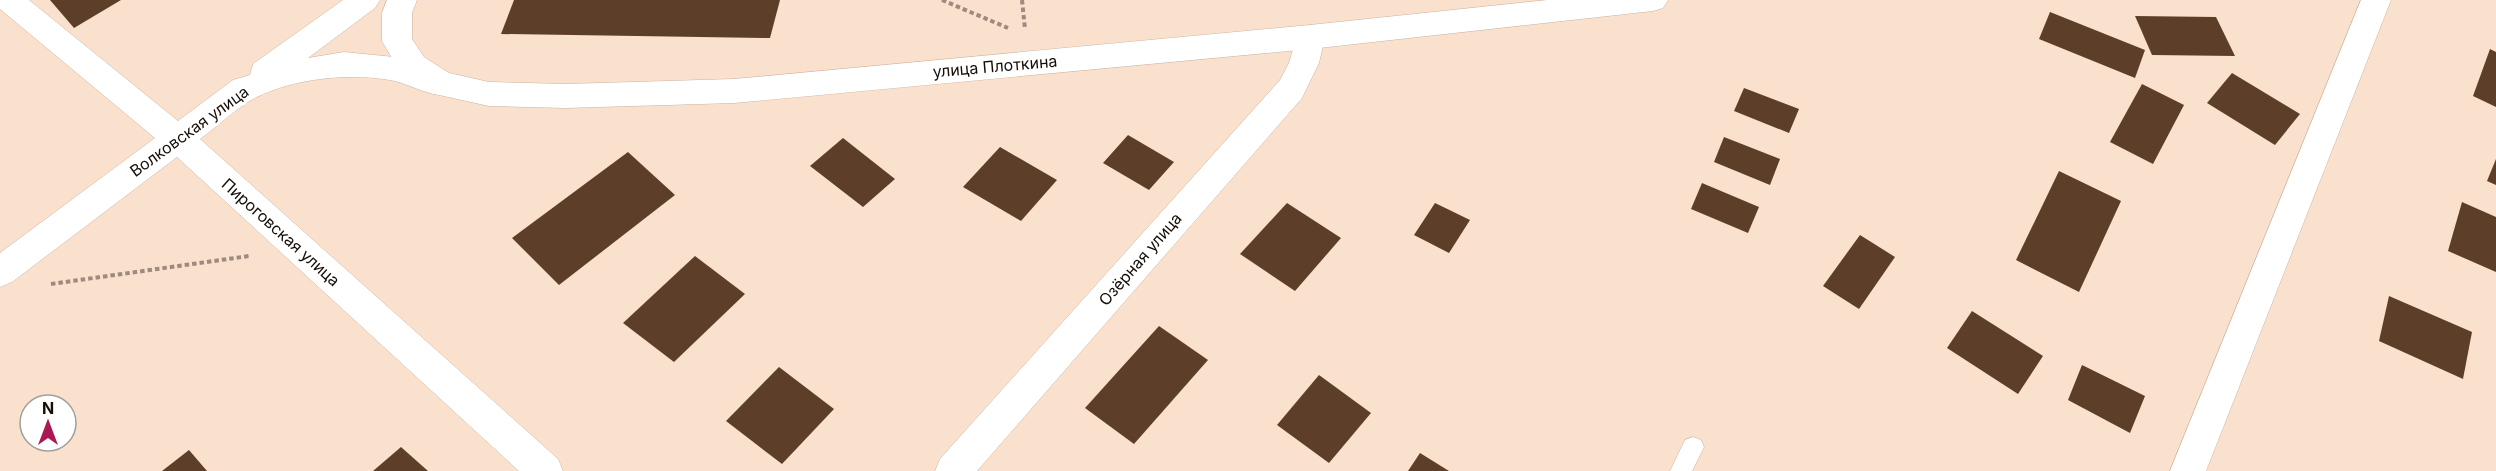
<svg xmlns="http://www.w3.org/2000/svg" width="2496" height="471" font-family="Inter,sans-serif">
<rect width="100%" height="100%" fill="#fae1ce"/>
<!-- building -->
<g fill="#5d3f29">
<polygon points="50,0 121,0 74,28"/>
<polygon points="514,0 780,0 770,38 501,34"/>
<polygon points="2050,12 2145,50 2135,78 2039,39"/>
<polygon points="2135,16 2216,17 2235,56 2152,55"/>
<polygon points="2490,49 2496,52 2496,107 2473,96"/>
<polygon points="2232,73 2300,114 2275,145 2207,103"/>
<polygon points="2142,84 2184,105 2153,164 2110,142"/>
<polygon points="1744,88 1799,109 1789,133 1734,111"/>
<polygon points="1128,135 1174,162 1149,190 1103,163"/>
<polygon points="1724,137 1780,159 1770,185 1714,162"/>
<polygon points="843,138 895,179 863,207 810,166"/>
<polygon points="1000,147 1057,180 1021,221 963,187"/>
<polygon points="628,152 675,195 559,285 512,238"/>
<polygon points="2496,159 2496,185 2487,181"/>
<polygon points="2059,171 2121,201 2079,292 2016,260"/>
<polygon points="1702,183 1759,207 1748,233 1691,209"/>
<polygon points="2462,202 2496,217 2496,272 2448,251"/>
<polygon points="1287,203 1341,238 1295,291 1240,254"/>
<polygon points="1435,203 1470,220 1449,253 1414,235"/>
<polygon points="1860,235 1895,257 1859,309 1823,286"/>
<polygon points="695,256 745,294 674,362 623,323"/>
<polygon points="2389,296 2472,332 2463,379 2379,341"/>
<polygon points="1972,311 2043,356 2018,394 1947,348"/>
<polygon points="1159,326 1208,360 1134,444 1085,408"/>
<polygon points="2082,365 2145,396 2130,433 2068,400"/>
<polygon points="779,367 834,409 782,464 726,421"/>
<polygon points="1319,375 1371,413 1329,463 1277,425"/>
<polygon points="401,447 428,471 373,471"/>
<polygon points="189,450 207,471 162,471"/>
<polygon points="1420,453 1449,471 1408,471"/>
</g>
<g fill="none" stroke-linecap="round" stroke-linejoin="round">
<!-- service casing -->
<g stroke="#ccb3a2" stroke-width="1">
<polygon id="service" points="1693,437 1701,440 1704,447 1692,471 1670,471 1685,440"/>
</g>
<!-- minor casing -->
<g stroke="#ccb3a2" stroke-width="1">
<g id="minor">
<path d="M0,0H29L178,121L233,80L250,75L253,64L343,0H380L375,8L308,58L344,52L394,57L452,75L456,84L452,93C433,99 414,86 395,81C353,72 293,78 255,98C236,108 218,126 200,139L558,459L563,471H519L177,157L12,282L0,287V253L155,138L0,9Z"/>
<polygon points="2361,0 2391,0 2206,471 2170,471"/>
<polygon points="1310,25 1321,29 1325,37 1319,63 1302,98 977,471 935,471 940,459 1280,80 1289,63 1299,29"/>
</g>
</g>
<!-- tertiary casing -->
<g stroke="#ccb3a2" stroke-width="1">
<polygon id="tertiary" points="387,0 417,0 412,13 412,39 424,57 449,73 489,82 565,84 734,79 1310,25 1547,0 1668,0 1663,8 1653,11 1310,49 734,103 565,108 489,106 430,93 402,75 382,41 382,13"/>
</g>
<!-- path -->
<g stroke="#9d8b7e" stroke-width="4" stroke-dasharray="4.5 3" stroke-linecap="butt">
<polyline points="942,0 1008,28"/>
<polyline points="1022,0 1025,29"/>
<polyline points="51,284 249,256"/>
</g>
<!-- service -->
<use href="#service" fill="#fff" fill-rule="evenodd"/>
<!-- minor -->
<use href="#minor" fill="#fff" fill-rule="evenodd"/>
<!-- tertiary -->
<use href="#tertiary" fill="#fff" fill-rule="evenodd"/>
</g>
<g text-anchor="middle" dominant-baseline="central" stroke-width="6" stroke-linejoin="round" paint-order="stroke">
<!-- street labels -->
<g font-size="16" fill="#160e08" stroke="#fff">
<text transform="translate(995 66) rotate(-5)">улица Плоткина</text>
<text transform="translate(189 131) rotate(-36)">Волковская улица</text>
<text transform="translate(281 232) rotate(42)">Пироговская улица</text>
<text transform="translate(1140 259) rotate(-49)">Озёрная улица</text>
</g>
</g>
<!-- north arrow -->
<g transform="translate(48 423)"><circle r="28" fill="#ffffff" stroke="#a29f9c" stroke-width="1.5"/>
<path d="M0-4.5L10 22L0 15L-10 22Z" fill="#a91954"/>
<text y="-9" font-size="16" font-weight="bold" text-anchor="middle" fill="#160e08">N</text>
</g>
</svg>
